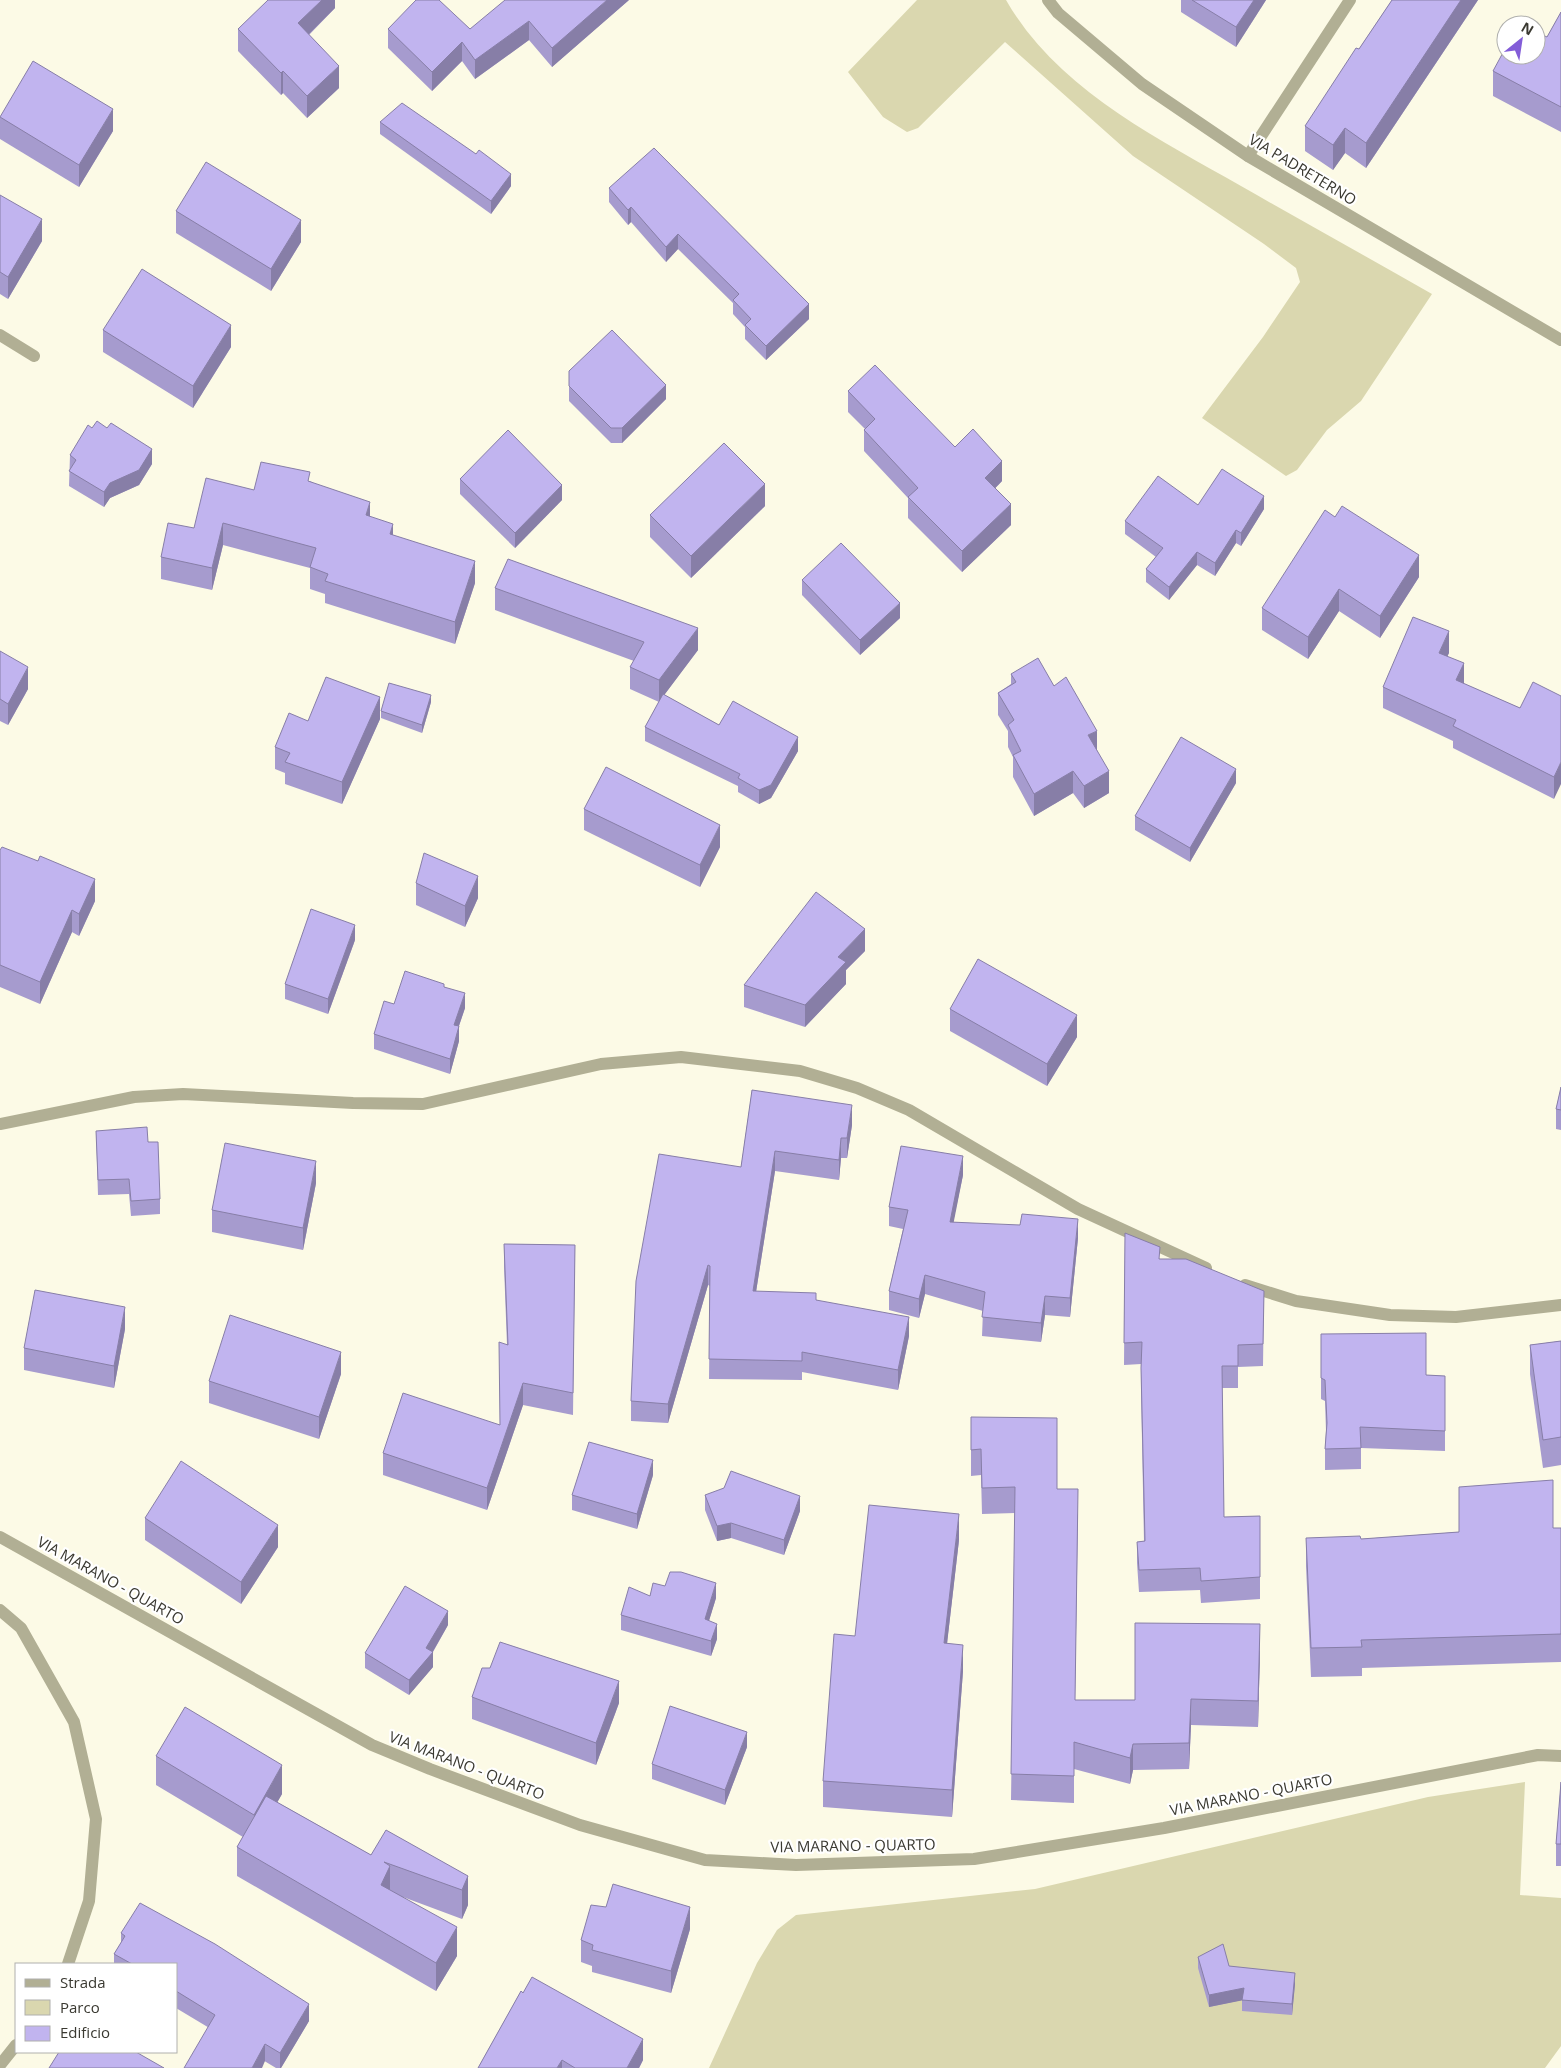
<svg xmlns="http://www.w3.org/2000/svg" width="1561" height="2068" font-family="'Open Sans',sans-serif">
<rect width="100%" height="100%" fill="#fcfae6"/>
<!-- green -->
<g fill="#dad7af">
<path d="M917,0H1006C1057,89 1155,137 1241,186C1304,222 1369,258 1432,294L1361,401L1327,430L1297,470L1286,476L1202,418L1263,337L1300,282L1296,268L1264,244L1133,156L1005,42L918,128L907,132L883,117L848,72Z"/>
<polygon points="1525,1782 1520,1895 1561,1898 1561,2046 1545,2068 709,2068 757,1963 777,1930 796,1915 1035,1889 1428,1797"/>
</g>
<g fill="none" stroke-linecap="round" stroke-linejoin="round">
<!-- street -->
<g stroke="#b1af94" stroke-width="12">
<polyline points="1048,0 1058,13 1142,84 1248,156 1561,340"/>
<polyline points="1248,156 1350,0"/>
<polyline points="0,335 34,356"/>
<polyline points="0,1124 134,1097 183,1094 353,1103 423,1104 601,1064 681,1057 800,1071 857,1088 909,1110 1078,1209 1206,1268"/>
<polyline points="1245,1285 1296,1301 1390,1315 1456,1317 1561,1305"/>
<polyline points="0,1537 372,1745 430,1769 580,1825 705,1860 796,1865 974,1859 1164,1828 1538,1755 1561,1756"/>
<polyline points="0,1610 21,1628 74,1722 96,1819 89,1901 68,1964"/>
<polyline points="0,2065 16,2045"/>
</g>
</g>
<!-- wall -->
<g fill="#a69bce">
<polygon points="335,0 335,8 309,35 339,88 307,118 283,93 281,95 238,51 238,29"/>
<polygon points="629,0 552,67 529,40 475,79 462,61 432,91 388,48 388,29 470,29"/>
<polygon points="1181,0 1266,0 1236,47 1181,12"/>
<polygon points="1392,0 1478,0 1366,168 1345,153 1333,170 1305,151 1305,126 1359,49"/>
<polygon points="1561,12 1561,132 1493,96 1493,71 1547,37"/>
<polygon points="0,117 113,131 79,187 0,139"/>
<polygon points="380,122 476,154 511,186 491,214 380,134"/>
<polygon points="609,188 809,319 766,360 745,339 745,327 733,314 733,303 678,249 666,262 631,222 628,225 609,202"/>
<polygon points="0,195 42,241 8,299 0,294"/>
<polygon points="176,211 301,242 271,291 176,233"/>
<polygon points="103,330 231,347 193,408 103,352"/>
<polygon points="569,386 666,399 622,443 611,443 569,401"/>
<polygon points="848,391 955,447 1002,481 995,488 1011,525 962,572 908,518 908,498 864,451 864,430 865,429 848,412"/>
<polygon points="92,428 152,464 139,485 110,498 104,507 69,486 70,455"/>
<polygon points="460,479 562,500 515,548 460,494"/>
<polygon points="310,481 370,516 393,535 475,583 455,644 325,603 325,594 310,589 310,568 223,545 212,590 161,579 161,557 194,528 254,490"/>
<polygon points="1198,505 1264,509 1241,546 1236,543 1215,576 1197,565 1169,600 1146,582 1146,569 1156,557 1125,534 1125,521"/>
<polygon points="765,506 691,578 650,537 650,515"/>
<polygon points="1335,517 1419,577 1380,638 1339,611 1308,659 1262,630 1262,608"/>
<polygon points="802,580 900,618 860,655 802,595"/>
<polygon points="495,588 698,650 664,695 719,725 798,751 771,798 759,804 738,792 738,786 645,741 645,727 659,702 630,689 630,667 634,661 495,610"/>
<polygon points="0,651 28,689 8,725 0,721"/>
<polygon points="1449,653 1447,656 1464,684 1520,708 1561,696 1554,799 1453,748 1453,741 1383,708 1383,687"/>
<polygon points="1011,674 1054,686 1097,750 1109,793 1084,808 1073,793 1034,816 1013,777 1013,757 1008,747 1008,731 998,715 998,693 1011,684"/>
<polygon points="431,702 422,733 381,718 381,711"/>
<polygon points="380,719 342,804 285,784 285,773 275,769 275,747 308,721"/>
<polygon points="1236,783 1190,862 1135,830 1135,816"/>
<polygon points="584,809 720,847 700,887 584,830"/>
<polygon points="0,850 38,861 95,901 79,936 72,932 40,1004 0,987"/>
<polygon points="416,883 478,898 465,927 416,905"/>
<polygon points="355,940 328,1014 285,999 285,984"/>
<polygon points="865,951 846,970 846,984 805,1027 744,1007 744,985"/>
<polygon points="444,987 465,1008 459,1026 459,1041 450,1074 374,1049 374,1034 394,1004"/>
<polygon points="950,1009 1077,1037 1047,1086 950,1031"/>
<polygon points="1561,1087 1561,1130 1556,1129 1556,1109"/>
<polygon points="752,1090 852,1125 847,1158 841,1158 839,1180 775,1171 756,1292 816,1300 909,1336 898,1390 802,1372 802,1380 709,1379 710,1286 708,1285 668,1423 631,1421 631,1401 741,1167"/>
<polygon points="96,1131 148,1142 160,1199 160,1214 131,1216 129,1194 98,1195"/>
<polygon points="963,1175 953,1222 1078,1238 1070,1317 1045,1315 1041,1342 982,1336 983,1311 925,1294 919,1318 889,1310 889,1291 903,1229 889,1226 889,1207"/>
<polygon points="316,1183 303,1250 212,1232 212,1210"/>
<polygon points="1125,1233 1160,1259 1264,1291 1263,1366 1238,1367 1238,1388 1222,1388 1224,1517 1260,1516 1260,1599 1201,1603 1200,1590 1139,1592 1137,1563 1137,1542 1144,1541 1141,1390 1141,1364 1124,1365"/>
<polygon points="504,1244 575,1245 573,1415 523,1405 487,1510 383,1475 383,1453 500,1425 507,1345 504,1266"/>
<polygon points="125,1329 114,1388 24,1370 24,1348"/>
<polygon points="1321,1334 1426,1375 1445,1376 1445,1451 1361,1448 1361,1469 1325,1470 1325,1449 1326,1431 1325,1401 1321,1399"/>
<polygon points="1561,1341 1561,1465 1543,1468 1530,1374 1530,1345"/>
<polygon points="341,1374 319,1439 209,1403 209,1381"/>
<polygon points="971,1417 1057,1489 1078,1515 1075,1700 1135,1700 1260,1651 1258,1727 1191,1725 1189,1769 1133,1770 1130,1784 1074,1769 1074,1803 1011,1800 1015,1513 982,1514 981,1475 971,1476"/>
<polygon points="653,1475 637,1529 572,1510 572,1495"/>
<polygon points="1459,1487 1553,1528 1561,1528 1561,1662 1362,1668 1362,1676 1311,1677 1306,1566 1306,1538 1361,1539 1459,1532"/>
<polygon points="705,1495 800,1511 784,1555 731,1538 717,1541 705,1510"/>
<polygon points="145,1518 278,1547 241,1604 145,1540"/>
<polygon points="959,1540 947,1643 963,1671 952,1817 823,1807 823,1781 855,1636"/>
<polygon points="665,1586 716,1598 709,1620 717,1639 711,1656 621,1630 621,1615 650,1596"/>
<polygon points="448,1625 433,1652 433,1667 409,1695 365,1668 365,1653"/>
<polygon points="472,1697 619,1703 596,1765 472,1719"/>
<polygon points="747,1747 725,1805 652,1779 652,1764"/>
<polygon points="156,1756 282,1794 277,1802 371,1855 468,1876 468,1905 462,1919 403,1897 457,1956 436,1991 237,1876 237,1847 243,1837 156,1785"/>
<polygon points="1561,1782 1561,1866 1556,1866 1556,1844"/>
<polygon points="690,1929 671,1993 592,1972 592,1966 581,1962 581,1940"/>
<polygon points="121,1933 309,2021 281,2068 276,2068 176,2008 176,1964 114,1964 114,1954 121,1943"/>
<polygon points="1198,1957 1229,1966 1295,1984 1292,2015 1242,2011 1242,2000 1209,2007 1198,1968"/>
<polygon points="521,1991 643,2060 639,2068 478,2068"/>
</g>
<!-- shaded-wall -->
<g fill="#877ea7">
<polygon points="322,0 335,0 335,8 298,45 298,23"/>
<polygon points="607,0 629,0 552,67 552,48"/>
<polygon points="1254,0 1266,0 1236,47 1236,27"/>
<polygon points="1461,0 1478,0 1366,168 1366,143"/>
<polygon points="529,21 529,40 475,79 475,60"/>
<polygon points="462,42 462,61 432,91 432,72"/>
<polygon points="339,66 339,88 307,118 307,96"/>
<polygon points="283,71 283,93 281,95 281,73"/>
<polygon points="113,109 113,131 79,187 79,165"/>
<polygon points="1345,128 1345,153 1333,170 1333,145"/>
<polygon points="511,174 511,186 491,214 491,201"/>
<polygon points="631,207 631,222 628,225 628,210"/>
<polygon points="42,219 42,241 8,299 8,277"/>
<polygon points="301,220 301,242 271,291 271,269"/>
<polygon points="678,234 678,249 666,262 666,247"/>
<polygon points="809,304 809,319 766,360 766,346"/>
<polygon points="231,325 231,347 193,408 193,386"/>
<polygon points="666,385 666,399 622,443 622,428"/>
<polygon points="152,449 152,464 139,485 110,498 104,507 104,492 110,483"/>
<polygon points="1002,461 1002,481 985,499 985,478"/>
<polygon points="765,484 765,506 691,578 691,556"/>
<polygon points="562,485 562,500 515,548 515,533"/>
<polygon points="1264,496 1264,509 1241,546 1241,533"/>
<polygon points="370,502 370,524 366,515"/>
<polygon points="1011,504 1011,525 962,572 962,551"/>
<polygon points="223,523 223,545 212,590 212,568"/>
<polygon points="393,524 393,546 390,534"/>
<polygon points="1236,530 1236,543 1215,576 1215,563"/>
<polygon points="1197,552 1197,565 1169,600 1169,587"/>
<polygon points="1419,555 1419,577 1380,638 1380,616"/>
<polygon points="475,561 475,583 455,644 455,622"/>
<polygon points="1339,589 1339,611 1308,659 1308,637"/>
<polygon points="900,603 900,618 860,655 860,640"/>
<polygon points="698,628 698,650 659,702 659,680"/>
<polygon points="1449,631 1449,653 1439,675 1439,653"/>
<polygon points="1464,663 1464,685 1456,680"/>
<polygon points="28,667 28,689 8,725 8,704"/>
<polygon points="431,695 431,702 422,733 422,725"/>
<polygon points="380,697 380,719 342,804 342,782"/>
<polygon points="1097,731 1097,753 1088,735"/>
<polygon points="798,737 798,751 771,798 759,804 759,790"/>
<polygon points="1561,762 1561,784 1554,799 1554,777"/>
<polygon points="1236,769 1236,783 1190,862 1190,848"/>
<polygon points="1073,771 1073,793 1034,816 1034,794"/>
<polygon points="1109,771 1109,793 1084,808 1084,786"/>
<polygon points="720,825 720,847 700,887 700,865"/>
<polygon points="478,876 478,898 465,927 465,906"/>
<polygon points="95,879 95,901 79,936 79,914"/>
<polygon points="72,910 72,932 40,1004 40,982"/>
<polygon points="355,925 355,940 328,1014 328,999"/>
<polygon points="865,929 865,951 846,970 846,984 805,1027 805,1005 838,957"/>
<polygon points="465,993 465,1008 454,1040 454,1025"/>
<polygon points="1077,1015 1077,1037 1047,1086 1047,1064"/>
<polygon points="459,1026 459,1041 450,1074 450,1059"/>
<polygon points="852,1105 852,1125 847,1158 847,1138"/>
<polygon points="841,1138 841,1158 839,1180 839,1160"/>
<polygon points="775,1151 775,1171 753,1311 753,1291"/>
<polygon points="963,1156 963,1175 950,1241 950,1222"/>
<polygon points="316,1161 316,1183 303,1250 303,1228"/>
<polygon points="1078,1219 1078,1238 1070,1317 1070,1298"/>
<polygon points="708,1265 708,1285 668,1423 668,1404"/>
<polygon points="925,1275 925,1294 919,1318 919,1299"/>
<polygon points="1045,1296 1045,1315 1041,1342 1041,1323"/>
<polygon points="125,1307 125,1329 114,1388 114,1366"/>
<polygon points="909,1317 909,1336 898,1390 898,1370"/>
<polygon points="341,1352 341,1374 319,1439 319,1417"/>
<polygon points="523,1383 523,1405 487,1510 487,1488"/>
<polygon points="653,1460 653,1475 637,1529 637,1514"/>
<polygon points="800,1496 800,1511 784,1555 784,1540"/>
<polygon points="959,1514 959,1540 944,1670 944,1643"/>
<polygon points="731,1523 731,1538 717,1541 717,1526"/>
<polygon points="278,1525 278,1547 241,1604 241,1582"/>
<polygon points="716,1583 716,1598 705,1634 705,1619"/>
<polygon points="448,1611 448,1625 432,1653 433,1652 433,1667 409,1695 409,1680 426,1648"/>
<polygon points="717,1624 717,1639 711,1656 711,1641"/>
<polygon points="1260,1624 1260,1651 1258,1727 1258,1701"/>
<polygon points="963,1645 963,1671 952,1817 952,1790"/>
<polygon points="619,1681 619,1703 596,1765 596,1743"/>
<polygon points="1191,1699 1191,1725 1189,1769 1189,1743"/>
<polygon points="747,1732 747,1747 725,1805 725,1790"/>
<polygon points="1133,1744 1133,1770 1130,1784 1130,1758"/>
<polygon points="282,1765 282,1794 254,1844 254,1815"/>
<polygon points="390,1866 390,1894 381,1885"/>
<polygon points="468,1876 468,1905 462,1919 462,1890"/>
<polygon points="690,1907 690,1929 671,1993 671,1971"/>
<polygon points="457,1927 457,1956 436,1991 436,1963"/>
<polygon points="1295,1973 1295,1984 1292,2015 1292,2004"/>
<polygon points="1244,1988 1244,2000 1209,2007 1209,1995"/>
<polygon points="309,2004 309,2021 281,2068 280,2068 280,2053"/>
<polygon points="643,2039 643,2060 639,2068 627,2068"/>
<polygon points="265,2044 265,2061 262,2068 252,2068"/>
<polygon points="562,2060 562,2068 557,2068"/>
</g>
<!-- building -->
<g fill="#c1b4ef" stroke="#877ea7">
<polygon points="268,0 322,0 298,23 339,66 307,96 283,71 281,73 238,29"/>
<polygon points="416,0 439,0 470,29 505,0 607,0 552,48 529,21 475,60 462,42 432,72 388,29"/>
<polygon points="1192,0 1254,0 1236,27"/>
<polygon points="1392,0 1461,0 1366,143 1345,128 1333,145 1305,126 1356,48 1359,49"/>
<polygon points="1561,12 1561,107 1493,71 1506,47 1506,55 1536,55 1536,32 1547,37"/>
<polygon points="33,61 113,109 79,165 0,117"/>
<polygon points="402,103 476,154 479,150 511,174 491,201 380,122"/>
<polygon points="654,148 809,304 766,346 745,325 751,319 733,300 739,294 678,234 666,247 631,207 628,210 609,188"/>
<polygon points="206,162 301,220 271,269 176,211"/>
<polygon points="0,195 42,219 8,277 0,272"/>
<polygon points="142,269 231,325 193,386 103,330"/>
<polygon points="612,330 666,385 622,428 611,428 569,386 569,371"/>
<polygon points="875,365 955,447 973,429 1002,461 985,478 1011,504 962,551 908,497 918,488 864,430 875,419 848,391"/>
<polygon points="97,421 107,428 111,423 152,449 139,470 110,483 104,492 69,471 76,460 70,455 88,425 92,428"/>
<polygon points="508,430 562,485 515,533 460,479"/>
<polygon points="724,443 765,484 691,556 650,515"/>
<polygon points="261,462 310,472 308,481 370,502 366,515 393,524 390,534 475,561 455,622 325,581 328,574 310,567 316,548 223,523 212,568 161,557 168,523 194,528 206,478 254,490"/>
<polygon points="1222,469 1264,496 1241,533 1236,530 1215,563 1197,552 1169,587 1146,569 1163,548 1125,521 1158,476 1198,505"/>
<polygon points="1342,506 1419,555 1380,616 1339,589 1308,637 1262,608 1325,510 1335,517"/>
<polygon points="841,543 900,603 860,640 802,580"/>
<polygon points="508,559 698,628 659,680 630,667 644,642 495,588"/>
<polygon points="1413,617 1449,631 1439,653 1464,663 1456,680 1520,708 1533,682 1561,696 1561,762 1554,777 1453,726 1456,720 1383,687"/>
<polygon points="0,651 28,667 8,704 0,699"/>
<polygon points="1038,658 1054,686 1066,677 1097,731 1088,735 1109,771 1084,786 1073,771 1034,794 1013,755 1021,751 1008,725 1014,720 998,693 1016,682 1011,674"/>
<polygon points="326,677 380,697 342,782 285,762 290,753 275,747 289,713 308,721"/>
<polygon points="389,683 431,695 422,725 381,711"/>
<polygon points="663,694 719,725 733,701 798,737 771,785 759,790 738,778 740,774 645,727"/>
<polygon points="1181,737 1236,769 1190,848 1135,816"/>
<polygon points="606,767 720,825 700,865 584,809"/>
<polygon points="2,847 38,861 40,856 95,879 79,914 72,910 40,982 0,965 0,850"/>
<polygon points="424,853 478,876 465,906 416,883"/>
<polygon points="816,892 865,929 838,957 846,962 805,1005 744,985"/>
<polygon points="311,909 355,925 328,999 285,984"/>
<polygon points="978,959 1077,1015 1047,1064 950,1009"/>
<polygon points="405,971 444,984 444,987 465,993 454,1025 459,1026 450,1059 374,1034 384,1001 394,1004"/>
<polygon points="1561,1087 1561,1110 1556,1109"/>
<polygon points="752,1090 852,1105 847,1138 841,1138 839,1160 775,1151 753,1291 816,1293 816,1300 909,1317 898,1370 802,1352 802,1361 709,1359 710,1266 708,1265 668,1404 631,1401 636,1281 659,1154 741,1167"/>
<polygon points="147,1127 148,1142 158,1142 160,1199 131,1201 129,1179 98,1180 96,1131"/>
<polygon points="225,1143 316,1161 303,1228 212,1210"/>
<polygon points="901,1146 963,1156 950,1222 1020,1225 1022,1214 1078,1219 1070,1298 1045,1296 1041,1323 982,1317 985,1292 925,1275 919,1299 889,1291 908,1210 889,1207"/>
<polygon points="1125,1233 1160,1247 1159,1259 1186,1259 1264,1291 1263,1344 1238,1345 1238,1366 1222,1366 1224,1517 1260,1516 1260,1577 1201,1581 1200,1568 1139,1570 1137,1542 1145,1541 1141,1368 1142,1342 1124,1343"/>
<polygon points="504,1244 575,1245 573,1393 523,1383 487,1488 383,1453 403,1393 500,1425 499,1342 508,1345"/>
<polygon points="35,1290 125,1307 114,1366 24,1348"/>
<polygon points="230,1315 341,1352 319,1417 209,1381"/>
<polygon points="1426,1333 1426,1375 1445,1376 1445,1431 1360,1427 1361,1448 1325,1449 1327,1423 1325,1380 1321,1378 1321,1334"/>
<polygon points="1561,1341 1561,1437 1543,1440 1530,1345"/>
<polygon points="971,1417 1057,1418 1057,1489 1078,1489 1075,1700 1135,1700 1135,1623 1260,1624 1258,1701 1191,1699 1189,1743 1133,1744 1130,1758 1074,1742 1074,1776 1011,1774 1015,1487 982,1488 981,1449 971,1450"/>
<polygon points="589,1442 653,1460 637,1514 572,1495"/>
<polygon points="181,1461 278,1525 241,1582 145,1518"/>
<polygon points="731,1471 800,1496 784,1540 731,1523 717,1526 705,1495 724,1488"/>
<polygon points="1553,1480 1553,1528 1561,1528 1561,1634 1361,1640 1362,1647 1311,1648 1306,1538 1360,1536 1361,1539 1459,1532 1459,1487"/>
<polygon points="869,1505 959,1514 944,1643 963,1645 952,1790 823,1781 834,1634 855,1636"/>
<polygon points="670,1572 681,1572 716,1583 705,1619 717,1624 711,1641 621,1615 629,1587 650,1596 653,1583 665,1586"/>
<polygon points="405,1586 448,1611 426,1648 433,1652 409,1680 365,1653"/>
<polygon points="500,1642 619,1681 596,1743 472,1697 482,1668 490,1668"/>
<polygon points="670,1706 747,1732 725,1790 652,1764"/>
<polygon points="185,1707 282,1765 254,1815 156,1756"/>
<polygon points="1561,1782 1561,1844 1556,1844"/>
<polygon points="266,1796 371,1855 386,1830 468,1876 462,1890 384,1862 390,1866 381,1885 457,1927 436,1963 237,1847"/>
<polygon points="613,1884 690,1907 671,1971 592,1950 593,1945 581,1940 591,1905 606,1907"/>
<polygon points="140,1903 215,1944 309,2004 280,2053 265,2044 252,2068 184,2068 215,2015 176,1991 176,1964 132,1964 114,1954 125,1936 121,1933"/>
<polygon points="1223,1944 1229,1966 1295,1973 1292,2004 1242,2000 1244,1988 1209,1995 1198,1957"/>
<polygon points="532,1977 643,2039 627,2068 575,2068 562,2060 557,2068 478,2068 521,1991 523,1993"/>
<polygon points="59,2052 136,2052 164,2068 49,2068"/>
</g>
<g text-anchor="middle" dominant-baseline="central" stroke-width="4.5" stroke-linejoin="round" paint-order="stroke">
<!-- street labels -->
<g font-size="15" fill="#3a3931" stroke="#fff">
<text transform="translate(1303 169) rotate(31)">VIA PADRETERNO</text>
<text transform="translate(111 1580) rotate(29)">VIA MARANO - QUARTO</text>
<text transform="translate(467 1765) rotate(21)">VIA MARANO - QUARTO</text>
<text transform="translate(1251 1794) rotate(-11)">VIA MARANO - QUARTO</text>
<text transform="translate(853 1845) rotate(-1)">VIA MARANO - QUARTO</text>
</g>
</g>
<!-- legend -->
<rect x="15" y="1963" width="162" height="90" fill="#ffffff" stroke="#b0b0ad"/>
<rect x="25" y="1979" width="25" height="8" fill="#b1af94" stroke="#b0b0ad"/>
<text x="60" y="1988" font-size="15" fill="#3a3931">Strada</text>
<rect x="25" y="2000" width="25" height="15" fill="#dad7af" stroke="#b0b0ad"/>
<text x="60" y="2013" font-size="15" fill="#3a3931">Parco</text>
<rect x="25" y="2026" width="25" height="15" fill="#c1b4ef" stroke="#b0b0ad"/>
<text x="60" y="2038" font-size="15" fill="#3a3931">Edificio</text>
<!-- north arrow -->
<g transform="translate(1521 40) rotate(30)"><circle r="24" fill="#ffffff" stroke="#b0b0ad"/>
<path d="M0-4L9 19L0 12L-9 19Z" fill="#835dd8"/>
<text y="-8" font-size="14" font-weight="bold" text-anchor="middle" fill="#3a3931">N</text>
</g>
</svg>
